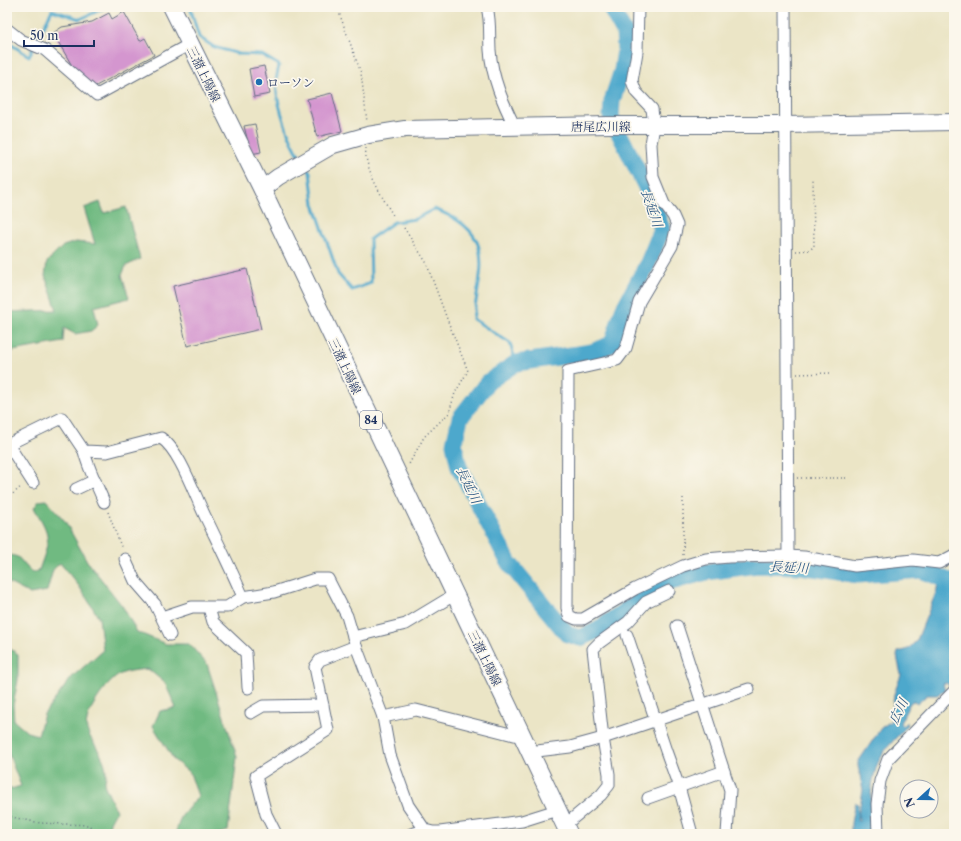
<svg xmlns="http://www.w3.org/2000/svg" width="961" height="841" font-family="'Libre Caslon Text','Noto Serif JP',serif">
<rect width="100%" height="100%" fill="#fbf7ec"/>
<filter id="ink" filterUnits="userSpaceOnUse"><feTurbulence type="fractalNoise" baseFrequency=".025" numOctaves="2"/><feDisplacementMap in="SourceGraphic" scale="8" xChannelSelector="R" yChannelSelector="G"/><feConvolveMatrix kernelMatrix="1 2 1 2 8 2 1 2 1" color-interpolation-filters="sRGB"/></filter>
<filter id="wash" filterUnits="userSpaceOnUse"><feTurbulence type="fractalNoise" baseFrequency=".012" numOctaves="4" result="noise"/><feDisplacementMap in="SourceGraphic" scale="16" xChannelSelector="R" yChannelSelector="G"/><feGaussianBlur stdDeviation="0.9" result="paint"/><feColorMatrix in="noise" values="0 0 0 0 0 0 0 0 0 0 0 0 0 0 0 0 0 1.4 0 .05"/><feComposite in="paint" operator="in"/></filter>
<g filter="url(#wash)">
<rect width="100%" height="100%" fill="#ebe5c6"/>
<!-- forest -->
<g fill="#70ba81" stroke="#467470">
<polygon points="100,202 104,213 126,207 140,259 126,266 122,275 129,298 94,307 98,325 91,331 75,334 64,328 63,342 7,352 7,312 57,310 45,276 47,262 63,246 76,242 95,244 84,208"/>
<path d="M46,500L65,521L87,561L123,607L137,632L166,644H189L207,664L237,757L228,831L217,834H175L181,817L198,796L190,773L174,760L153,726L160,711L176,708L165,683L148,669C140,670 129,670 121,674C108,680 82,715 87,730C94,748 112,762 104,784L116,811L110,822L108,834H7V787L11,789L21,786L7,750V647L18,654V680L13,705L14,721L27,732L38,735L44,714L72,677L103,650L99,618L79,586L60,563L53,570L47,591L30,594L7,582V554L18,557L32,573L39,570C50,539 52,537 34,508L39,501Z"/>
</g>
<!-- water -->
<path fill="#4ea8cc" stroke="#346c95" d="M952,574H954V650L950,668L952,684L949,686L947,683L943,684L945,690L937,695H927L917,704L913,701L910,703L900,723L902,726L907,722L908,725C900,734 889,744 882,755C869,777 870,809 870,834H851V823L855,802L858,804L857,821H860L858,816L863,790L858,766V762L881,728L891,721L894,694L901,675L897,656L898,652L908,649L917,640L937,590V587Z"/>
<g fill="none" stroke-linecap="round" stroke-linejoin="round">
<!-- stream -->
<g stroke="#4ea8cc" stroke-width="3">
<path d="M190,7L199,37L214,47L239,54L262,55L279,65C278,71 276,78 276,84C277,106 289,140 301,158"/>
<polyline points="7,42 29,56 52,10 80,19 107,7"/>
<path d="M306,166L310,172L314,204L338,274L352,290L371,283L370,239L394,222L415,219L434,209C497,232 481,266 473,319L510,343L516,363"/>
</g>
<!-- river -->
<polyline stroke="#4ea8cc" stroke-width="17" points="610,7 624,32 625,50 622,70 612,101 611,117 646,187 662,229 648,263 623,310 612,344 592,352 516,363 488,382 460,418 454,444 459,467 509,563 567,634 580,638 596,631 663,584 706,572 757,565 801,566 858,575 921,570 954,583"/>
</g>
<g id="blocks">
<!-- building -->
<g fill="#d496cf">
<polygon points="124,12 140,41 145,38 154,55 94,87 74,69 53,33 62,27 92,22 109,13 112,19"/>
<polygon points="264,66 270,94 254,97 249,69"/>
<polygon points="332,93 342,131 317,137 307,99"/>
<polygon points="255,124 261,152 251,154 244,126"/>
<polygon points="247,269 261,329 187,346 173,286"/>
</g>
</g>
</g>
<g filter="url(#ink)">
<use href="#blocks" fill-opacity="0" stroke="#646f82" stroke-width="1"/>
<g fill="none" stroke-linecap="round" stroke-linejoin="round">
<!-- minor casing -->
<g stroke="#646f82" stroke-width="13">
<g id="minor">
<path d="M487,7C491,23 489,34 490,50C492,78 503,103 515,127"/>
<polyline points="638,7 637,52 632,81 636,92 652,109 654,126 651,144 653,177 664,204 673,216 677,225 672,246 639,302 626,348 617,360 568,371 567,608 569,616 576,619 583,619 635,589 683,566 706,559 729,557 788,556 804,557 855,566 913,560 939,563 954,555"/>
<polyline points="785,7 788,556"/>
<polyline points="7,29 21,40 45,50 97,95 190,44"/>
<polyline points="8,444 33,483"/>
<path d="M7,445L62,418L84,451L107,452L161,438C181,451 196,500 208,522C220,547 232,571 243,597"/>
<path d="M84,451C88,468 97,485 104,502"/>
<polyline points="76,489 95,480"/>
<polyline points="125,559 135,581 155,604 170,635"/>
<polyline points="209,608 213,622 246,653 248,688"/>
<polyline points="162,617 192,607 227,607 243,597 274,592 315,579 328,579 347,616 356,646 383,717 390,755 408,805 425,830 433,832 440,832 522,821 557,810"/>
<polyline points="677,626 730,790 727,834"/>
<polyline points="627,635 666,751 679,787 692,834"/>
<polyline points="353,637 406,624 454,595"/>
<polyline points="251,713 263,706 323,705"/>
<polyline points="383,717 416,710 522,737"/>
<polyline points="529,752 570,747 603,738 749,689"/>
<polyline points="648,798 724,771"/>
<polyline points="565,825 601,795 609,785 609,774 603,738 593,649 599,643 628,622 646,602 669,591"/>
<polyline points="276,834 266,814 256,776 328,730 315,667 320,660 356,646"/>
<polyline points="411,834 425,830"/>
<polyline points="878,834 877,804 880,781 888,759 954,691"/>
</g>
</g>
<!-- secondary casing -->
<g stroke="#646f82" stroke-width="18">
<polyline id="secondary" points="262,189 278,177 333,145 368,135 405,129 608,125 785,125 954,122"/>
</g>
<!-- primary casing -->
<g stroke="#646f82" stroke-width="19">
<polyline id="primary" points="172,7 262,189 569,834"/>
</g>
<!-- path -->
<g stroke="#646f82" stroke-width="1.5" stroke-dasharray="1 3" stroke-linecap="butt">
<polyline points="337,7 361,73 367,122"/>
<path d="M366,148C363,167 384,200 394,217"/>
<polyline points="404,228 426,262 447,319 468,371 455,393 449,413 424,437 408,466"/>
<polyline points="796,251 810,250 814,246 813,178"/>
<polyline points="797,374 831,373"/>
<polyline points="797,478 849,478"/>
<polyline points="7,499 22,486"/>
<polyline points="108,512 122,549"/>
<polyline points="683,555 683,495"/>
<polyline points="7,816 40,823 89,825 97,834"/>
</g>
<!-- minor -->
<use href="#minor" stroke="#fff" stroke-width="11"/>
<!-- secondary -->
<use href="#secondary" stroke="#fff" stroke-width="16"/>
<!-- primary -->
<use href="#primary" stroke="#fff" stroke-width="17"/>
</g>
</g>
<!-- markers -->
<circle fill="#1f6fb2" stroke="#fbf7ec" stroke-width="1.5" cx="259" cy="82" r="4"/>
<g text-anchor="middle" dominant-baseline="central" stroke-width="3.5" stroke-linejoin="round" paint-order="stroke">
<!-- shield labels -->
<rect fill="#fbf7ec" stroke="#5e6b89" stroke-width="1" x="360" y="411" width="22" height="18" rx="3"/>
<g font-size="11" font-weight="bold" fill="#1b2f5e">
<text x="371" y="420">84</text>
</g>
<!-- street labels -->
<g font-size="12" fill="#1b2f5e" stroke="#fbf7ec">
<text transform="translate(204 74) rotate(64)">三潴上陽線</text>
<text x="601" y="126">唐尾広川線</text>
<text transform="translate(345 366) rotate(65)">三潴上陽線</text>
<text transform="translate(485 658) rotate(64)">三潴上陽線</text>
</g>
<!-- poi labels -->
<g font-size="12" fill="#1b2f5e" stroke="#fbf7ec" text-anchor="start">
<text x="267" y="82">ローソン</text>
</g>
<!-- water labels -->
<g font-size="13" font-style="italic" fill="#2d5984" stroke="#fbf7ec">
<text transform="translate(652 208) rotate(71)">長延川</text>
<text transform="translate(469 485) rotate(64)">長延川</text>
<text transform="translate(789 567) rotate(3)">長延川</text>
<text transform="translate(898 711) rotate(-64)">広川</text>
</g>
</g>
<!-- margin -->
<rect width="961" height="841" fill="none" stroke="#fbf7ec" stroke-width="24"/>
<!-- north arrow -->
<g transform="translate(919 799) rotate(249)"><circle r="19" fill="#fbf7ec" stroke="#a1a7b3"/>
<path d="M0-3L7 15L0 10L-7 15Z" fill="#1f6fb2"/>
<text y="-6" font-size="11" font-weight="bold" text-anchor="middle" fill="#1b2f5e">N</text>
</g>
<!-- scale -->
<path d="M24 40v6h70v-6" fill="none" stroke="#1b2f5e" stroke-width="2"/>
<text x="30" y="40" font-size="12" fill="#1b2f5e" stroke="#fbf7ec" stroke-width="3" paint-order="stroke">50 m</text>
</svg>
